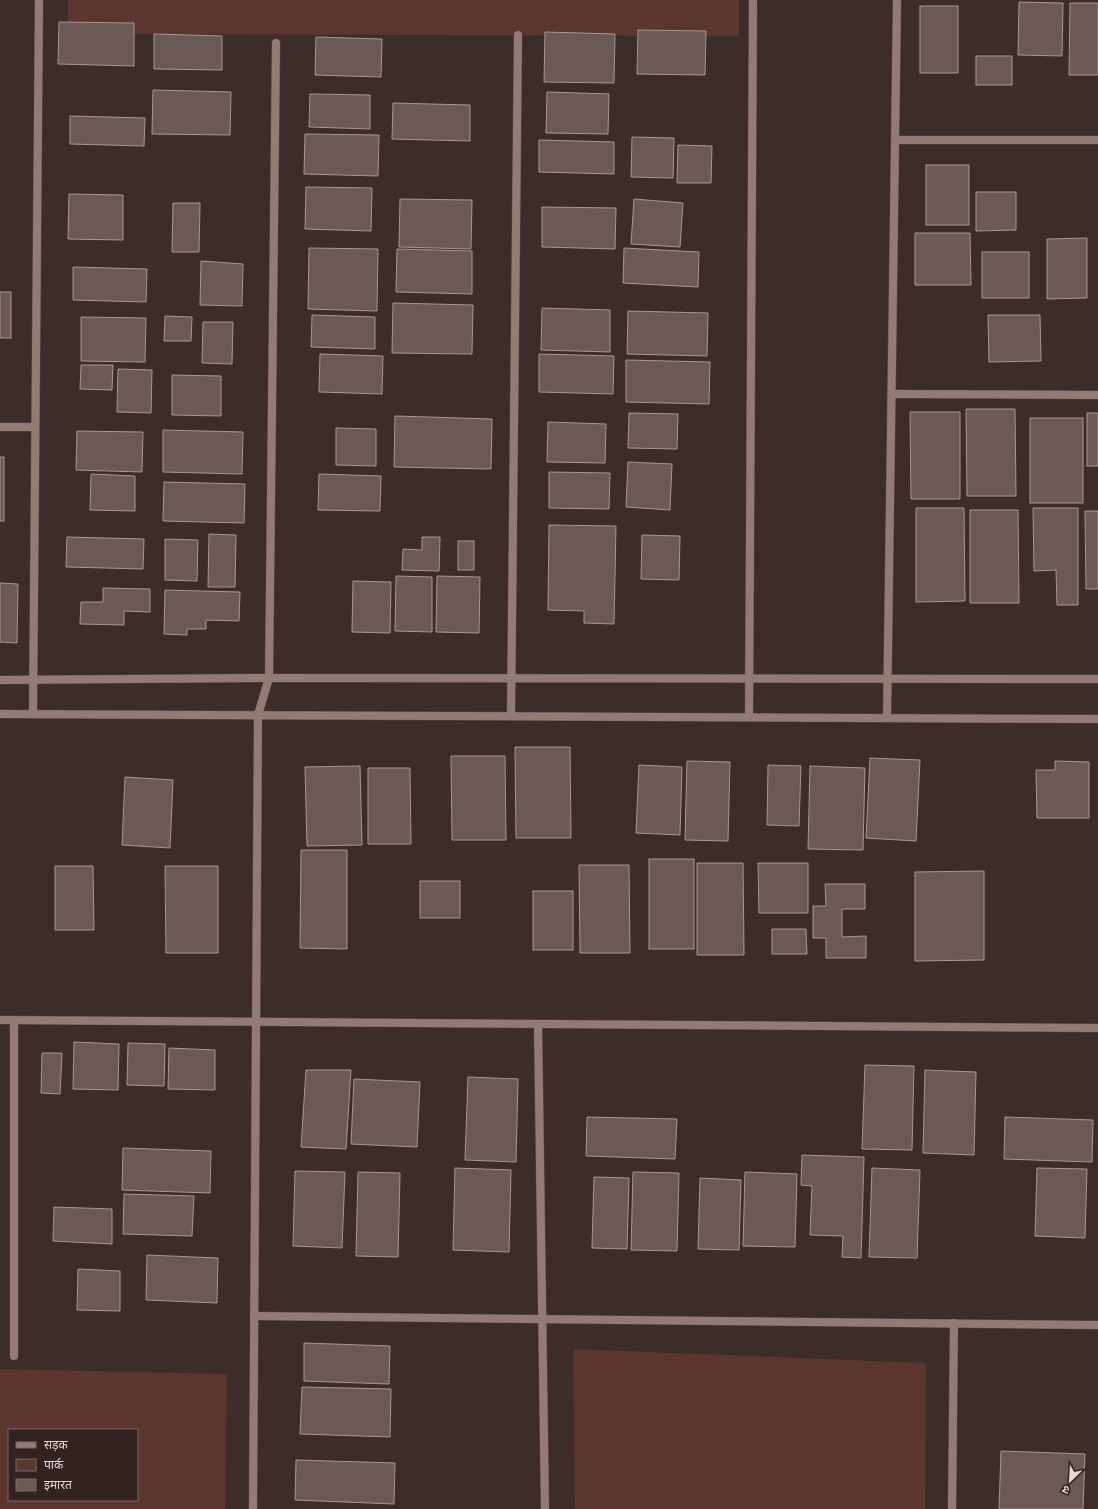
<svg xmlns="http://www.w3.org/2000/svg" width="1098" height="1509" font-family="Roboto,'Noto Sans Devanagari',sans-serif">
<rect width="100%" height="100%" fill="#3c2d2a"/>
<!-- green -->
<g fill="#5b362e" fill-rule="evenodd">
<polygon points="68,0 739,0 739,36 68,34"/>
<polygon points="573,1349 926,1363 925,1509 575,1509"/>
<path d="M0,1369L227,1374L225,1509H0ZM9,1430H137V1500H9Z"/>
</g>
<!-- building -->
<g fill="#6a5956" stroke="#a99792">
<polygon points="1019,2 1063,3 1062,56 1018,55"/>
<polygon points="1070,3 1098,3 1098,75 1069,75"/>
<rect x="920" y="6" width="38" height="67"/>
<polygon points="59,22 134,23 134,66 58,64"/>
<polygon points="638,30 706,31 705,75 637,74"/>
<polygon points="545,32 615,34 614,83 544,82"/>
<polygon points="154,34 222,36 222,70 154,69"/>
<polygon points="316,37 382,39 381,77 315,75"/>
<rect x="976" y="56" width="36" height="29"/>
<polygon points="153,90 231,92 230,135 152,134"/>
<polygon points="547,92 609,94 608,134 546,133"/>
<polygon points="310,94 370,95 370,129 309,127"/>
<polygon points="393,103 470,105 470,141 392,139"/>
<polygon points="70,116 145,118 144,146 70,144"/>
<polygon points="305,134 379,135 378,176 304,174"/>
<polygon points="632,137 674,138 673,178 631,177"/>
<polygon points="539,140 614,142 614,174 539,172"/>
<polygon points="678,145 712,146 711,183 677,183"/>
<rect x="926" y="165" width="43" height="60"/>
<polygon points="306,187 372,188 371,231 305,229"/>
<polygon points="976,192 1016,192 1016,230 976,231"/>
<polygon points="69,194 123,195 123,240 68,239"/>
<polygon points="400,199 472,200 471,249 399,247"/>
<polygon points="634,199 683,203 680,247 631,244"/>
<polygon points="173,203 200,203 199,252 172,252"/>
<polygon points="542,207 616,208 615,249 542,247"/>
<polygon points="915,233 970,233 971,285 915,285"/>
<polygon points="1087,238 1087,298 1047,299 1047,239"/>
<polygon points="309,248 378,249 377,311 308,309"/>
<polygon points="624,248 699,252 698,287 623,283"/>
<polygon points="397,249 472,251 472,294 396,292"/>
<rect x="982" y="252" width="47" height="46"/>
<polygon points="201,261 243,264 242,306 200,305"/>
<polygon points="73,267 147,269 146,302 73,300"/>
<rect x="0" y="292" width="11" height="46"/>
<polygon points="393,303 473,305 472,354 392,353"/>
<polygon points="542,308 610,310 610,352 541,350"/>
<polygon points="628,311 708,313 707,356 627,354"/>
<polygon points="312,315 375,317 375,349 311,347"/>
<polygon points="988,315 1040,315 1041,361 989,362"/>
<polygon points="165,316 192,317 191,341 164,341"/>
<polygon points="81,317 146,318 145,362 81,361"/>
<polygon points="203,322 233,322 232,364 202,363"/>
<polygon points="320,354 383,356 382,394 319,392"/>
<polygon points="539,354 614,356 613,394 539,392"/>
<polygon points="626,360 710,362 709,404 626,402"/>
<polygon points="81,365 113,365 112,390 80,389"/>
<polygon points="118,369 152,370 151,413 117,412"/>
<polygon points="172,375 221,376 221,416 172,415"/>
<polygon points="966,409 1015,409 1016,496 967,496"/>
<polygon points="910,412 960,412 960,499 911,499"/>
<polygon points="629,413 678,414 677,449 628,448"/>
<rect x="1087" y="413" width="11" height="53"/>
<polygon points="395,416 492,419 491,469 394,467"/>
<rect x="1030" y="418" width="53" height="85"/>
<polygon points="548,422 606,424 605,463 547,462"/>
<polygon points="336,428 376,429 376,466 336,465"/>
<polygon points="163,430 243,432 242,474 163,472"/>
<polygon points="77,431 143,432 142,472 76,470"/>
<rect x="0" y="457" width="4" height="64"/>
<polygon points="628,462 672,464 670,510 626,507"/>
<polygon points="549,472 610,473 609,509 549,508"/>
<polygon points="91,474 135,476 135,511 90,510"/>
<polygon points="319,474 381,476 380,511 318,510"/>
<polygon points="164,482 245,484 244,523 163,521"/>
<polygon points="916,508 964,508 965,601 916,602"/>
<polygon points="1033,508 1078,508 1078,605 1057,605 1056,570 1034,571"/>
<polygon points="970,510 1018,510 1019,603 970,603"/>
<polygon points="1085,511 1098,511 1098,589 1086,589"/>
<polygon points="549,525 616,526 614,624 584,623 584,611 548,610"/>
<polygon points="209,534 236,535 235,587 208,587"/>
<polygon points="642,535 680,536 679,580 641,579"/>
<polygon points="67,537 144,539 143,569 66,567"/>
<polygon points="422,537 440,537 439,571 402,570 403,549 422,550"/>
<polygon points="165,539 198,540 197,581 165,580"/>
<rect x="458" y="541" width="16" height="29"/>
<polygon points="396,576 432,577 432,632 395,631"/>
<polygon points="437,576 480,577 479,633 436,632"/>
<polygon points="353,581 391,582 390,633 352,632"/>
<polygon points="0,583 18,584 17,643 0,642"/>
<polygon points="103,588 150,589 150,612 124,611 124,625 80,624 81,602 103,602"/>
<polygon points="165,590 240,592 239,621 206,620 206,629 187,629 187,635 164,634"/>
<polygon points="515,747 570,747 571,838 516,838"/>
<polygon points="451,756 505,756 506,840 452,840"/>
<polygon points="870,758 920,760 916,841 866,838"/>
<polygon points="687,761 730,762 728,841 685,840"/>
<polygon points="1055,761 1089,762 1089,818 1037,818 1036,770 1055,770"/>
<polygon points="639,765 682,767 680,835 636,833"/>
<polygon points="768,765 801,766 799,826 767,825"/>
<polygon points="360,766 362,845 307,846 305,767"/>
<polygon points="810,766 865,768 863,850 808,849"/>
<polygon points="368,768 410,768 411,844 368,844"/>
<polygon points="125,777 173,780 170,848 122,845"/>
<polygon points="301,850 347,850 347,949 300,948"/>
<rect x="649" y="859" width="45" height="90"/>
<polygon points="697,863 743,863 744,955 697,955"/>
<polygon points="758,863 808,863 808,913 759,913"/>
<polygon points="579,865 629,865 630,953 580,953"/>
<polygon points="55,866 93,866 94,930 55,930"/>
<polygon points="165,866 218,866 218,953 166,953"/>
<polygon points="984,871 984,960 915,961 915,872"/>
<rect x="420" y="881" width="40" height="37"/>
<polygon points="825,884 865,884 865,909 842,909 842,937 866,936 866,958 826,958 826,938 813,938 813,906 826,906"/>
<rect x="533" y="891" width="40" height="59"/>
<polygon points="772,929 806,929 807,954 772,954"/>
<polygon points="74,1042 119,1044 118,1090 73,1089"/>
<polygon points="128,1043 165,1044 164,1086 127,1085"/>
<polygon points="169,1048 215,1050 215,1090 168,1089"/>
<polygon points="42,1053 62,1053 60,1094 41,1093"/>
<polygon points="865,1065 914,1066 912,1150 862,1149"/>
<polygon points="306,1070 351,1070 346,1149 301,1147"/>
<polygon points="925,1070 976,1072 974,1155 923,1153"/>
<polygon points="468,1077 518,1079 516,1162 465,1160"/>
<polygon points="354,1079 420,1082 417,1147 351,1144"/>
<polygon points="587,1117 677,1119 675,1159 586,1156"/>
<polygon points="1005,1117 1093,1120 1092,1162 1004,1159"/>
<polygon points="123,1148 211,1151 210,1193 122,1190"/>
<polygon points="802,1155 864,1157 861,1258 842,1257 843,1236 810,1235 812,1186 801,1185"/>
<polygon points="455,1168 511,1170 509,1252 453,1250"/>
<polygon points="872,1168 920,1170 917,1258 869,1257"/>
<polygon points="1037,1168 1087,1169 1085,1238 1035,1236"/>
<polygon points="295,1171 345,1172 342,1248 293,1246"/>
<polygon points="358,1172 400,1173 398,1257 356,1256"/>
<polygon points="633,1172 679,1173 677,1251 631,1250"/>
<polygon points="745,1172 797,1174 795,1247 743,1246"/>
<polygon points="594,1177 629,1178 627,1249 592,1248"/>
<polygon points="700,1178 741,1180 739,1250 698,1249"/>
<polygon points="124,1194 194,1196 192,1236 123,1234"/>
<polygon points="54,1207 112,1209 112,1244 53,1241"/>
<polygon points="147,1255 218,1258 217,1303 146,1300"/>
<polygon points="78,1269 120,1271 120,1311 77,1310"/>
<polygon points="304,1343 390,1346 389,1384 304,1381"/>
<polygon points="302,1387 391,1389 390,1437 300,1434"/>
<polygon points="1001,1451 1085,1454 1083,1509 999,1509"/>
<polygon points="296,1460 395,1463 394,1504 295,1500"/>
</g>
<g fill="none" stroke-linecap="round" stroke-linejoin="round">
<!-- street casing -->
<g stroke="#574846" stroke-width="9">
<g id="street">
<polyline points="895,140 1098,140"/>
<polyline points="892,394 1098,395"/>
<polyline points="0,427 35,427"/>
<polyline points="0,680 269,678 1098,679"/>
<polyline points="0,714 1098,719"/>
<polyline points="33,714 39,0"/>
<polyline points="511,716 518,35"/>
<polyline points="749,717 753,0"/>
<polyline points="887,718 897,0"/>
<polyline points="0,1020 1098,1028"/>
<polyline points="14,1020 14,1356"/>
<polyline points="538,1024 545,1509"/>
<polyline points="254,1316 1098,1325"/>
<polyline points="253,1509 258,715 269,678 276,43"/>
<polyline points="952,1509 954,1323"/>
</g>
</g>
<!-- street -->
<use href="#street" stroke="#947a74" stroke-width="8"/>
</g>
<!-- legend -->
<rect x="8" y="1429" width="130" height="72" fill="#322320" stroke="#786b69"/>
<rect x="16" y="1442" width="20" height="6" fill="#947a74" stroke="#786b69"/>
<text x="44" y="1449" font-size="12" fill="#e2d8d6">सड़क</text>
<rect x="16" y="1459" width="20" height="12" fill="#5b362e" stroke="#786b69"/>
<text x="44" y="1469" font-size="12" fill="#e2d8d6">पार्क</text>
<rect x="16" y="1479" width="20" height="12" fill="#6a5956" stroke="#786b69"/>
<text x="44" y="1489" font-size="12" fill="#e2d8d6">इमारत</text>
<!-- north arrow -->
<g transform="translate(1070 1481) rotate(205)" stroke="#322320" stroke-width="3" paint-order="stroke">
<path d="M0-3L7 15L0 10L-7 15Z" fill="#e2d8d6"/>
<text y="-6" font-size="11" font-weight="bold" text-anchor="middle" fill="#e2d8d6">उ</text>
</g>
</svg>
